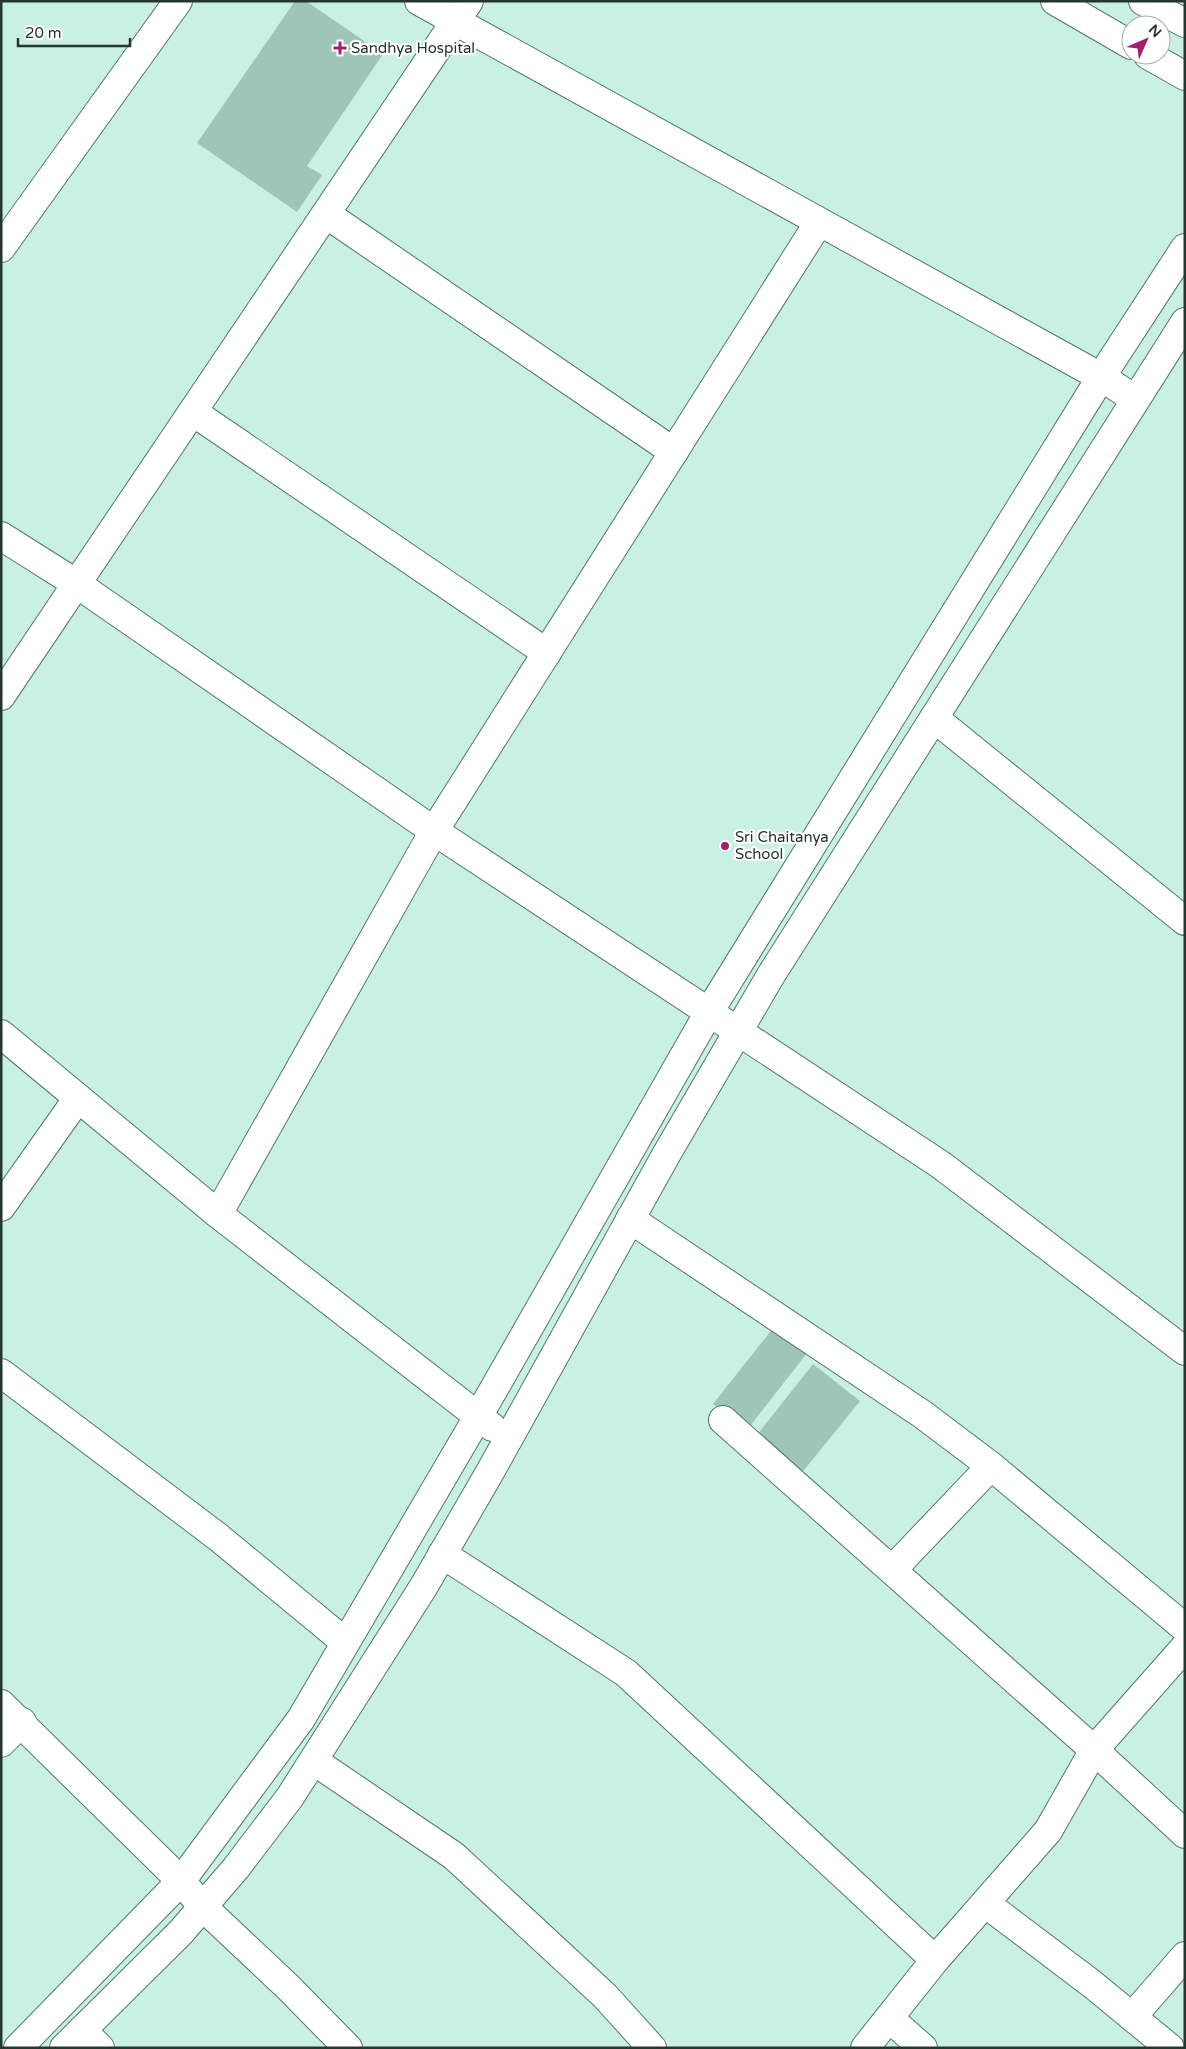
<svg xmlns="http://www.w3.org/2000/svg" width="1186" height="2049" font-family="'Varela Round',sans-serif">
<rect width="100%" height="100%" fill="#c8f0e3"/>
<!-- building -->
<g fill="#9ec5b8">
<polygon points="295,1 306,1 383,54 307,166 322,175 297,212 197,143"/>
<polygon points="774,1327 807,1353 747,1430 713,1404"/>
<polygon points="813,1364 860,1401 800,1475 753,1440"/>
</g>
<g fill="none" stroke-linecap="round" stroke-linejoin="round">
<!-- minor casing -->
<g stroke="#52776b" stroke-width="30">
<g id="minor">
<polyline points="419,1 1101,377 1135,399"/>
<polyline points="1055,1 1131,45"/>
<polyline points="1143,1 1185,23"/>
<polyline points="1148,55 1185,76"/>
<polyline points="326,214 674,452"/>
<polyline points="1,248 178,1"/>
<polyline points="193,412 547,653"/>
<polyline points="1,536 77,584 434,831 941,1165 1185,1351"/>
<polyline points="1,696 469,1"/>
<polyline points="934,718 1185,921"/>
<polyline points="1,1034 218,1214 492,1427"/>
<polyline points="1,1207 78,1098"/>
<polyline points="218,1214 434,831 819,222"/>
<polyline points="630,1219 922,1414 991,1466 1185,1628"/>
<polyline points="1,1373 218,1537 345,1642"/>
<polyline points="723,1420 1094,1750 1185,1647"/>
<polyline points="442,1554 626,1673 935,1960 865,2048"/>
<polyline points="892,1570 991,1466"/>
<polyline points="1,1704 181,1881 203,1907 288,1987 348,2048"/>
<polyline points="1,1743 22,1722"/>
<polyline points="314,1761 454,1856 605,1996 652,2048"/>
<polyline points="985,1903 1092,1984 1170,2048"/>
<polyline points="935,1960 1048,1831 1094,1750 1185,1834"/>
<polyline points="1132,2017 1185,1956"/>
<polyline points="889,2018 923,2048"/>
<polyline points="82,2030 100,2048"/>
<polyline points="18,2048 181,1881 301,1719 479,1415 709,1012 1101,377 1185,248"/>
<polyline points="64,2048 181,1932 236,1868 290,1797 424,1586 490,1472 666,1155 771,975 1185,322"/>
</g>
</g>
<!-- minor -->
<use href="#minor" stroke="#fff" stroke-width="28"/>
</g>
<!-- markers -->
<g fill="#a51e68" stroke="#fff" stroke-width="2">
<path d="M337.5 40.5h5v5h5v5h-5v5h-5v-5h-5v-5h5z"/>
<circle cx="725" cy="846" r="5"/>
</g>
<g text-anchor="middle" dominant-baseline="central" stroke-width="4.5" stroke-linejoin="round" paint-order="stroke">
<!-- poi labels -->
<g font-size="15" fill="#253530" stroke="#fff" text-anchor="start">
<text x="351" y="48">Sandhya Hospital</text>
<text x="735" y="837">Sri Chaitanya<tspan x="735" dy="17">School</tspan></text>
</g>
</g>
<!-- border -->
<rect width="1186" height="2049" fill="none" stroke="#253530" stroke-width="5"/>
<!-- north arrow -->
<g transform="translate(1146 40) rotate(45)"><circle r="24" fill="#ffffff" stroke="#a8aeac"/>
<path d="M0-4L9 19L0 12L-9 19Z" fill="#a51e68"/>
<text y="-8" font-size="14" font-weight="bold" text-anchor="middle" fill="#253530">N</text>
</g>
<!-- scale -->
<path d="M18 38v8h112v-8" fill="none" stroke="#253530" stroke-width="2.5"/>
<text x="25" y="38" font-size="15" fill="#253530" stroke="#ffffff" stroke-width="4" paint-order="stroke">20 m</text>
</svg>
